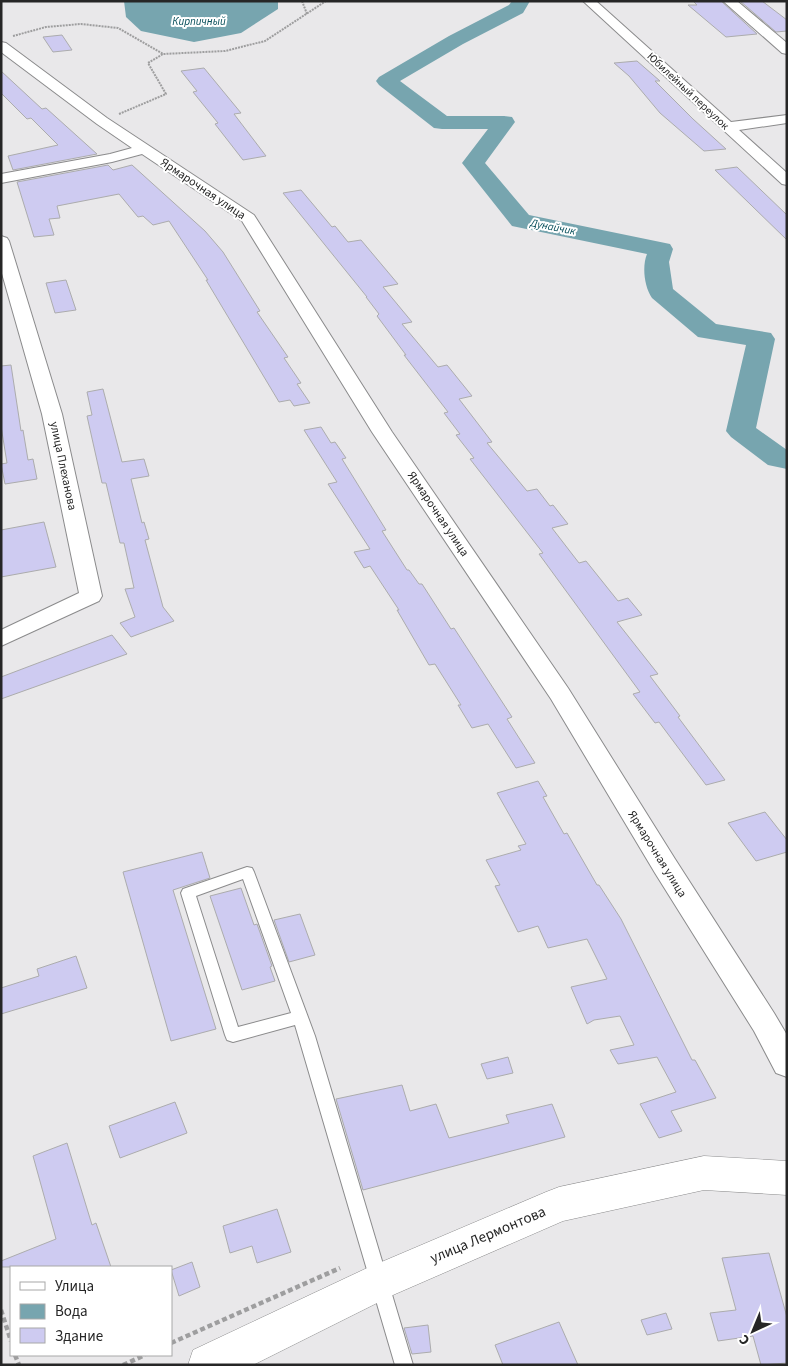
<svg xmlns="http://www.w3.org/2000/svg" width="788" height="1366" font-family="'Source Sans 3',sans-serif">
<rect width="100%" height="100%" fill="#e9e8ea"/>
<!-- water -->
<polygon fill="#77a5af" points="124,1 278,1 278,9 241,33 194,42 141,31 126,17"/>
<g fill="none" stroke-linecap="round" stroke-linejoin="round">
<!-- river -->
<path fill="#77a5af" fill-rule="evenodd" d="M512,1H530L523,13L463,44L400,81L447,116H504L512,117L515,122L485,163L529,215L670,244L673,249L669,262L673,289L716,324L771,333L775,339L756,428L787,450V469L768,465L731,437L726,431L746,345L698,337L652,298C644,286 642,266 647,254L512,226L462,163L488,129H442L434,128L379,85L376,81L379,77L449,36L509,5Z"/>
</g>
<!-- building -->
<g fill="#cecbf1" stroke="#acacad">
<polygon points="693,1 721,1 757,34 726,37 688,5 697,5"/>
<polygon points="740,1 762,1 787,20 787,31 776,32"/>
<polygon points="62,35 72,50 53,52 43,37"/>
<polygon points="637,61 660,81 655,81 693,119 726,149 704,151 660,113 629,76 614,63"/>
<polygon points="204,68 241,113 234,114 266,156 243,160 215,124 218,123 193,92 197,91 181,71"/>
<polygon points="1,71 42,109 46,108 97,154 13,170 8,156 58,145 31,118 27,119 1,93"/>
<polygon points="108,165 113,170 132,165 205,231 223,252 260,311 257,312 288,357 284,358 301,383 297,384 310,403 294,406 290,400 279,402 206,280 208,280 169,221 153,225 143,216 138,217 119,194 57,206 60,218 49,219 54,235 34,237 17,182"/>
<polygon points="737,167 787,215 787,240 715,170"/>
<polygon points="301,190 332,227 335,226 348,242 361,240 398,284 383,287 412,322 402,324 438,367 447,365 472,396 459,399 492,442 487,443 527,491 537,489 550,506 553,505 568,524 552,528 579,563 586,561 618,601 628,598 642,615 617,622 658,674 650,676 680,716 678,717 725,780 706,785 659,722 655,723 633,694 640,692 539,554 543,553 470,459 474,458 456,435 460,434 444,413 448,412 404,355 406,355 377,316 379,314 366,297 367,297 283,193"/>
<polygon points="66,280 76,310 55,313 46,283"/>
<polygon points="11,365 21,431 23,430 28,460 33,459 37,479 5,484 1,464 7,463 1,426 1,366"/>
<polygon points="103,389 122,462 144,459 149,476 131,479 142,523 144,522 149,539 145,540 163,607 174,621 131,637 120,623 135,617 125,589 134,588 124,543 120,543 106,483 102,483 87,416 92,415 87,392"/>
<polygon points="321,427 331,443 335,442 346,458 342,459 386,530 382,531 407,570 409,570 419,584 422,584 451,629 454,628 512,717 507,719 535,763 516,768 488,724 472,728 458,705 461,705 435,664 429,665 397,610 399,610 370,566 364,568 354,552 370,549 328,484 337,482 304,430"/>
<polygon points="44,522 56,567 1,577 1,530"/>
<polygon points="112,635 127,654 1,699 1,677"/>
<polygon points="538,781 547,796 543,797 564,834 567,833 597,885 599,885 621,919 692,1060 695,1060 716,1098 671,1111 682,1131 659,1138 640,1104 676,1092 657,1057 618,1064 610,1050 634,1045 620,1016 594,1020 587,1024 571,987 607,979 587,939 548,948 538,926 518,932 495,886 500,885 486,860 521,850 518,846 526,844 497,793"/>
<polygon points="765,812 787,840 787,852 756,861 728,823"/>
<polygon points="202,852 210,878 173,890 216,1029 171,1041 123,872"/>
<polygon points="241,888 254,925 257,924 272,966 270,967 275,981 242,990 210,896"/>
<polygon points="300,914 315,955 289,962 274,920"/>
<polygon points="76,956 87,988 1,1014 1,988 39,976 37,969"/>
<polygon points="508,1057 513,1073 487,1079 481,1064"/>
<polygon points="402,1085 410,1111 436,1104 449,1138 509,1123 506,1115 552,1104 565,1137 363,1190 336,1099"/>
<polygon points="175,1102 187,1133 120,1158 109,1126"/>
<polygon points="67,1143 92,1225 96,1223 111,1267 1,1267 1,1261 56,1239 33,1156"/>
<polygon points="277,1209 291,1252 257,1263 252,1246 230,1253 223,1226"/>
<polygon points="769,1253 787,1317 787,1363 761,1365 753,1336 718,1341 710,1313 736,1310 722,1258"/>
<polygon points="192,1262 200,1287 179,1296 171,1270"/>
<polygon points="666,1313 672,1329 647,1335 641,1320"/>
<polygon points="559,1322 578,1365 503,1365 495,1345"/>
<polygon points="428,1325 431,1352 412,1354 404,1328"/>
</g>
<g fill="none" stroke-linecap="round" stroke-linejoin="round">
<!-- service casing -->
<g stroke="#8b8b8c" stroke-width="2">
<path id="service" d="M247,867L252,868L254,872L315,1036L413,1365H395L295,1025L233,1042L227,1040L225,1035L181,893L183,889ZM243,879L291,1013L238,1027L196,896Z"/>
</g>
<!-- minor casing -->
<g stroke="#8b8b8c" stroke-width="2">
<g id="minor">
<polygon points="583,1 596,1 731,122 787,115 787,123 739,130 787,173 787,185 782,184"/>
<polygon points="723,1 737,1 787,43 787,54 782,53"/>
<polygon points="1,42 6,43 107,118 254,215 392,432 568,688 675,859 774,1013 787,1035 787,1077 776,1073 754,1031 655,873 551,699 372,432 242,221 142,154 112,162 1,183 1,174 110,154 132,148 97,124 1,52"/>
<polygon points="1,236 7,238 9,241 62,414 102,596 99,601 1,646 1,630 79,593 42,414 1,270"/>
</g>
</g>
<!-- primary casing -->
<g stroke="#8b8b8c" stroke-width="1">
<polygon id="primary" points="704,1156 787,1161 787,1195 704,1190 563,1221 393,1295 253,1365 188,1365 193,1350 365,1269 546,1192 559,1187"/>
</g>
<!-- path-far1 -->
<g stroke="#9e9e9f" stroke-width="2" stroke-dasharray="2 1" stroke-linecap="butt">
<polyline points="302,1 307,14"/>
<polyline points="13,36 46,27 81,24 118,28 163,54 225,51 265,41 326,1"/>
<polyline points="119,114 166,94 148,63 163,54"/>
</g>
<!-- path -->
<g stroke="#9e9e9f" stroke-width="4.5" stroke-dasharray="5 3" stroke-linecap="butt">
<polyline points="1,1310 11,1341"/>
<polyline points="171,1343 340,1268"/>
<polyline points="15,1355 19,1365"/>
<polyline points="123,1365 145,1355"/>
</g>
<!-- service -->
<use href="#service" fill="#fff" fill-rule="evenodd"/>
<!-- minor -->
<use href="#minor" fill="#fff" fill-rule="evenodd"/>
<!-- primary -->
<use href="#primary" fill="#fff" fill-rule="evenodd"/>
</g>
<g text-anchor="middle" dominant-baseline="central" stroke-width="4" stroke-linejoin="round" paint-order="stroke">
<!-- far-water labels -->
<g font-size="11" font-style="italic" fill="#054d59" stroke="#fff">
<text x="199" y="21">Кирпичный</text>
<text transform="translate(553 227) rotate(11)">Дунайчик</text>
</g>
<!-- far-street labels -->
<g font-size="11" fill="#262626" stroke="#fff">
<text transform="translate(688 91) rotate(43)">Юбилейный переулок</text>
</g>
<!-- street labels -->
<g font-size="12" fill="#262626" stroke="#fff">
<text transform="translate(203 189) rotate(34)">Ярмарочная улица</text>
<text transform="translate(63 466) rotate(78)">улица Плеханова</text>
<text transform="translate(438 514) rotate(56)">Ярмарочная улица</text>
<text transform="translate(657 854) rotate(58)">Ярмарочная улица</text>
</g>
<!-- near-street labels -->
<g font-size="15" fill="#262626" stroke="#fff">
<text transform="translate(488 1235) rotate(-23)">улица Лермонтова</text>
</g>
</g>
<!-- border -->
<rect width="788" height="1366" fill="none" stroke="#262626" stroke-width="5"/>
<!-- legend -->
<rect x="10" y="1266" width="162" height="90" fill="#ffffff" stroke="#a8a8a8"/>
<rect x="20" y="1282" width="25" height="8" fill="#ffffff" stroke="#a8a8a8"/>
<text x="55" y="1291" font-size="15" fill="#262626">Улица</text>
<rect x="20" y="1304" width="25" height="15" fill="#77a5af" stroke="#a8a8a8"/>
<text x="55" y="1316" font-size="15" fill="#262626">Вода</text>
<rect x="20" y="1328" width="25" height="15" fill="#cecbf1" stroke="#a8a8a8"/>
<text x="55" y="1341" font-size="15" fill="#262626">Здание</text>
<!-- north arrow -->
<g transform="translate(753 1331) rotate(224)" stroke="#ffffff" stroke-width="4" paint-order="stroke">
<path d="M0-4L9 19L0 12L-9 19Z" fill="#262626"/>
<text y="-8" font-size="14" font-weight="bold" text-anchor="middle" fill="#262626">С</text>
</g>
</svg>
